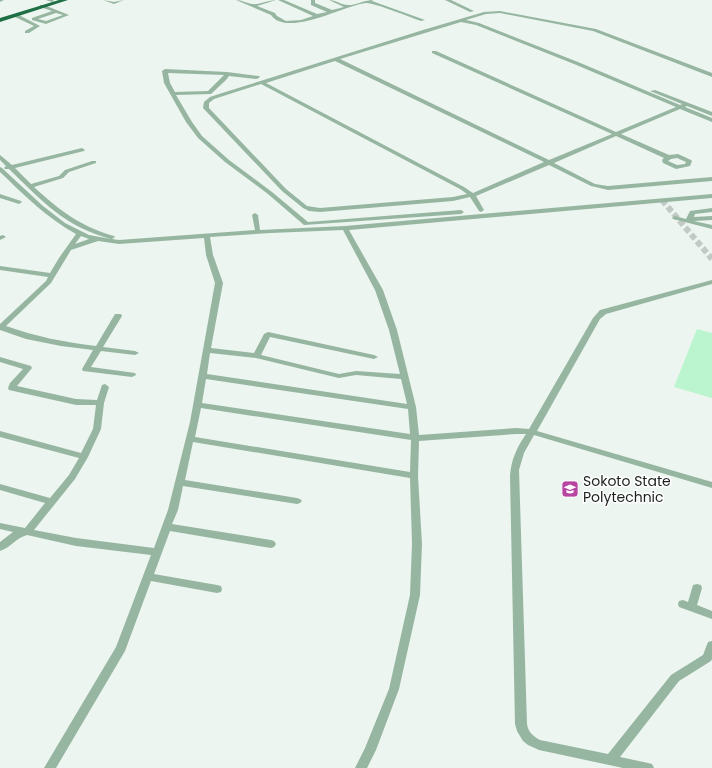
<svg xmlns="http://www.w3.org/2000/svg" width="712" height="768" font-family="Poppins,sans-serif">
<rect width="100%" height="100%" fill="#ecf5ef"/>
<!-- green -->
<polygon fill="#bbf5cf" points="697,329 712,333 712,398 674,387"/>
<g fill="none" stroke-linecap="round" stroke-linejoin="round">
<!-- minor-tunnel -->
<polyline stroke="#c3cac5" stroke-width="6" stroke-dasharray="6 3" stroke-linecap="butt" points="662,200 712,259"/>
<!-- minor -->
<g fill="#96b6a1" fill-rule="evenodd">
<polygon points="0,0 4,0 0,2"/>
<polygon points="46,0 53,0 54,1 52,2"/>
<polygon points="103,0 114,2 124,0 114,4"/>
<path d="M236,0C242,0 246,3 252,4C259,5 269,0 276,0L257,6L275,13L277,16L286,21L301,20L313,16L278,0H284L317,14L327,12L311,5V0H315V3L332,10L344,7L329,0C336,0 341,5 348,5C354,6 365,0 373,0L372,1L425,20L421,21C412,18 373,2 366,3C345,5 287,38 271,15Z"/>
<polygon points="445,0 451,0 474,11 470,12"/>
<path d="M40,5H44L69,15L46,24L32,20V18L52,11L40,7ZM56,13L63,15L46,21L38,19Z"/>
<path d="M500,11L596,29L712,73V77L593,31L500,13L486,14L466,20L479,23L578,62L680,105L682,104L650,91L655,90L712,112V116L687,106L685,107L712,118V122L680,109L621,134L669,155L678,154L691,160L692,161L690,166L676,169L663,163L662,160L664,158L616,136L554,163L595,184L608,186L712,177V181L608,190L591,186L549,165L476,196L484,210L481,212L479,211L470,197L453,201L320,212L309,211L303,208L282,191L203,108L204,102L210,97L219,94L423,30L484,12ZM461,22L476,25L574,64L676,107L616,132L436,51H432V53L612,134L549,160L340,59ZM335,61L544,162L473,193L464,187L266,83ZM261,84L460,189L467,194L453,197L320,208L307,206L286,189L209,108V103L214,99ZM677,158L686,162L685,164L677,165L668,161L671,159Z"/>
<polygon points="13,14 17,14 40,26 29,33 25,33 25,31 34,26 13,16"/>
<path d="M165,69L227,72L259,76L260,77L257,79L229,76L226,80L211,94L176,95L192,122L202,136L229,160L272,192L308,222L461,210L464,212L461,214L304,225L268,194L225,162L198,138L186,122L164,83L162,71ZM168,73L224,75L208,91L175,92L170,83Z"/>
<path d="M82,148L85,150L84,151L15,168L31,184L59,176L65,170L92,161H96V163L69,172L63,178L34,187C59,210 81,227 114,236L115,237L112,239L119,240L255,230L252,215L255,213L258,215L260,230L345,226L712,194V198L349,230L383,290L397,330L416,407L419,435L516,428L529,429L593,318L600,310L712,280V284L606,314L600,319L537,431L712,482V488L534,435L524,453L519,470L527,724C528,732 533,736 540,740L608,754L671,675L703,655L708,642L712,641V659L711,661L679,681L620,757L648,763L652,764L654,768H623L539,750L528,745L523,741L517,731L515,724L510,476C511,460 517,447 526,434H516L419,441L418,476L422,544L420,595L399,689L376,750L367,768H355L365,748L389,689L410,595L412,544L410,478L193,442L185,480L297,498L300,499L302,501L300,503L297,504L183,486L178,510L172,524L271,540L274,541L276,544L274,547L271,548L170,531L154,574L217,585L221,586L222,589L221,592L217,593L151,581L125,651L56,768H44L116,647L151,555L76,546L27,535C16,538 10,548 0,551V542L13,532L0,529V523L25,528L45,503L0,490V484L50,498L69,475L79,458L0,437V431L81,453L93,429L96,405H76L9,390L8,388L10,383L23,369L0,362V357L31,366L32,368L17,386L76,399L97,400L102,385L105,384L109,387L104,403L101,429L88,457L75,479L34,530L76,538L154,548L168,510L190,422L215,283L206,255L204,238L119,244L98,241L71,250L51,283L6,326C37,337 64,342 96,346L115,314H121L122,316L103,347L135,351L139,353L135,355L101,351L91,367L135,373L136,375L132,377L83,371L82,369L93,350L61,346L26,339L0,330V324L46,281L48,277L0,270V266L50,273L59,258L76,234C47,218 24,195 0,172V167L2,168L43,206L65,223L89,235L111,239C65,227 42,201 9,169H5L4,168L6,166L0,160V155L12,165ZM343,230L375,290L389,330L400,374L356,371L339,374L261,355L270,337L374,359L378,357L374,355L268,332L264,334L254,353L211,348L223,283L213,255L210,237L271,233ZM81,236L89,239L75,244ZM210,353L256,358L339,378L356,375L401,379L407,404L207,374ZM206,379L408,409L410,434L202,403ZM201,408L411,440L410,472L195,437Z"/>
<polygon points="0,194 21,201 22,202 19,204 0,198"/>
<polygon points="712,208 712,212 695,214 694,217 712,216 712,220 694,221 712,225 712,229 673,219 672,218 675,216 686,219 690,211"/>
<polygon points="3,235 6,237 0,240 0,236"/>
<polygon points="697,584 701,585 702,588 697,605 712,611 712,619 679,607 678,604 679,601 683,600 688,602 693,585"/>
</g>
<!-- highway -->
<polygon fill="#1e6f45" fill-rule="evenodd" points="59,0 68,0 0,22 0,18"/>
</g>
<!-- icons -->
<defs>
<g id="university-square" transform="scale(0.9)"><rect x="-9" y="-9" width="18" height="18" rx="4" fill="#b746a1" stroke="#fff"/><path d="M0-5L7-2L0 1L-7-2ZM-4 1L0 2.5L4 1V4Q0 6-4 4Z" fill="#fff"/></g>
</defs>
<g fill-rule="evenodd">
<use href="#university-square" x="570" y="489"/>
</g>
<g text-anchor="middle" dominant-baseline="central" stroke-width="3" stroke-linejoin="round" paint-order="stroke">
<!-- poi labels -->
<g font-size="14" fill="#1d201e" stroke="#fff" text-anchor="start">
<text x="583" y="481">Sokoto State<tspan x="583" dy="16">Polytechnic</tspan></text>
</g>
</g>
</svg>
